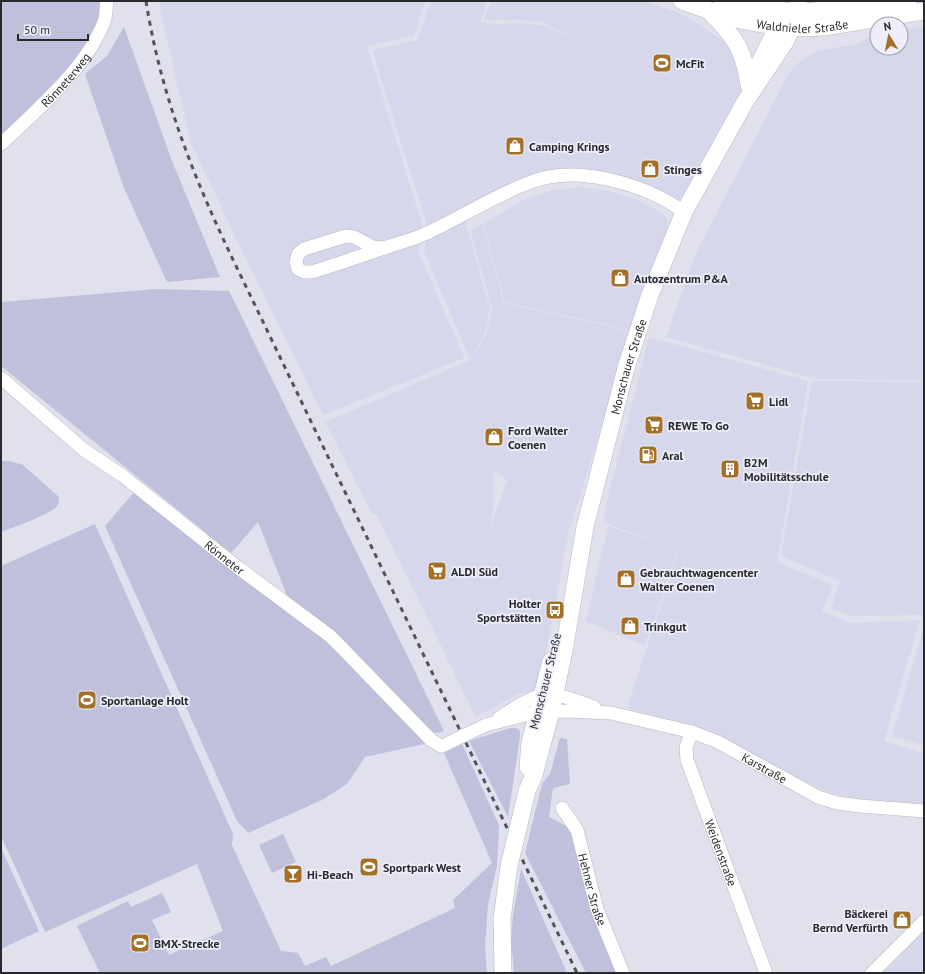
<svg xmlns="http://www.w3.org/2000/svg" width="925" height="974" font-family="'PT Sans',sans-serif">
<rect width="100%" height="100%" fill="#e0e1ec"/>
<!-- built -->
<g fill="#d6d7ea" fill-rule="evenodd">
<polygon points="160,1 425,1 414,36 367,46 424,231 418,251 464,358 323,415 235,236 191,143 160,9"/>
<polygon points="431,1 487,1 480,22 493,24 524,23 545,26 588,43 541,22 523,20 484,20 491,1 646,1 686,16 733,47 748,78 681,201 628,179 555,174 464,216 490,309 484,335 470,359 424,251 428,232 426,222 372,50 418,40"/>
<polygon points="924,26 924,380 816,379 666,337 694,257 789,73 799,62 817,51 857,44 873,35 877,34 877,48 901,48 901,30"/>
<polygon points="581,187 606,190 635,199 661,212 667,219 668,228 630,330 505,302 483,224 525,199 553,190"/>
<path d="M482,224L504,303L630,331L568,536L538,693H520L476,717L376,514H372L325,422L470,360L486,335L492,309L470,230ZM495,471L507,480L490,529L494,498L493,472Z"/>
<polygon points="649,337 808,381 777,562 833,585 822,611 851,623 920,620 884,741 924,753 924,803 875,802 828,792 782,771 711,732 627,708 679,551 678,551 645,646 586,621 608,526 675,550 603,522 608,497"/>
<polygon points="812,381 924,382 924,615 852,616 831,609 840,581 781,556"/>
<polygon points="924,626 924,745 892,736"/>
<polygon points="924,930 924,973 881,973"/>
</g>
<!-- green -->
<g fill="#bec0dc">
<polygon points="1,1 100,1 98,22 86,49 1,138"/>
<polygon points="124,27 172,161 220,277 167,282 124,188 85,74 107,56"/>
<polygon points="156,289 229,291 444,731 435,733 420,723 288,598 258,522 231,553 1,366 1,302"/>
<path d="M1,461H10L23,465L59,497C59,500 59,503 57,506C51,514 12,528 1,532Z"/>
<polygon points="136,490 340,651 429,743 365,757 347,784 322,800 248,833 237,821 105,526"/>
<polygon points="95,524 233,834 232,845 281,951 298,953 305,966 326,957 331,966 455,908 453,900 492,863 444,753 462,744 499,825 497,866 488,904 485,947 487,973 100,973 77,926 128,901 131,907 162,893 171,912 152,920 169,955 223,931 197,864 45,932 1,836 1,566"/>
<polygon points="510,728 516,728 520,731 520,737 508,817 469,741"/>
<path d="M560,738L567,739L570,784L553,788L549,817L570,828C582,878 595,926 617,973H586L525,853L542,784L550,774Z"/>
<polygon points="283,834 296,862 272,873 259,845"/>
<polygon points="1,848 39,931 1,949"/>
<polygon points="521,869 567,973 514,973 511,940 513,915"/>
</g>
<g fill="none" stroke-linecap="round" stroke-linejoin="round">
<!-- minor casing -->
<g stroke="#b5b6c1" stroke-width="14">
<g id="minor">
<path id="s1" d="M1,144C36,111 89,66 105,19C106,14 106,7 107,1"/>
<path d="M384,248L373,247L354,237L346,236L304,249L298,254L296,262L298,269L304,272H312C338,264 364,255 390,246C402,242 415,239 427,233C462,217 495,195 531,182C577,164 645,184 684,212"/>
<path id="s2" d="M1,378L84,450L123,476L236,566L330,636L343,649L431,740L441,746L444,745"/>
<path d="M499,718C515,708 536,691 556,695C569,697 582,703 594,707"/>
<path id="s3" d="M486,725L537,712L567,711L611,713L692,732L718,742L818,797L837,803L860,806L924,811"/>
<path id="s4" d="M692,732L686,747L687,760L766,973"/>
<path id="s5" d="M562,808L577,830L597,909L623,973"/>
<polyline points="872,973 924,921"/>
</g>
</g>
<!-- major casing -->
<g stroke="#b5b6c1" stroke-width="18">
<g id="major">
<path id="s6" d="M682,1L730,18L768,25L804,28L824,27L924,11"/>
<polyline points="722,1 729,3 785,11 805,12 908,1"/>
<path d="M711,13C735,37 744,50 749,85"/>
<polyline points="757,68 783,16"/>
<polyline points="528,767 530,743 551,661"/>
<path id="s7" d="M527,791L534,775L551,711L564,651L585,527L626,368L650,295L684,212L745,102L785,42L792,28L799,1"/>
<polyline points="502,919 503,973"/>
</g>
</g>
<!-- minor -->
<use href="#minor" stroke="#fff" stroke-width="13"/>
<!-- major -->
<use href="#major" stroke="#fff" stroke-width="17"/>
<!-- rail -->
<path stroke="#53545a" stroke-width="3" stroke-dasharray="5 5" stroke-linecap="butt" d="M146,1C161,97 195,181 237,268L577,973"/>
<!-- minor-bridge casing -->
<g stroke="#b5b6c1" stroke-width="14" stroke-linecap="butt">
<polyline id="minor-bridge" points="444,745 486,725"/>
</g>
<!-- major-bridge casing -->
<g stroke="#b5b6c1" stroke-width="18" stroke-linecap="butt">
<polyline id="major-bridge" points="502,919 509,866 527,791"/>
</g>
<!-- minor-bridge -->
<use href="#minor-bridge" stroke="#fff" stroke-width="13"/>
<!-- major-bridge -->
<use href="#major-bridge" stroke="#fff" stroke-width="17"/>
</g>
<!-- icons -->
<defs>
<g id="stadium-square" transform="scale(1)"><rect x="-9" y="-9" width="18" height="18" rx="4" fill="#a27026" stroke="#edeefa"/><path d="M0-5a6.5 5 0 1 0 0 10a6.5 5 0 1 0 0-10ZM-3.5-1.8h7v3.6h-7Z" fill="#fff"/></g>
<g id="shop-square" transform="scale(1)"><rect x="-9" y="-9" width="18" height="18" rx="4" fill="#a27026" stroke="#edeefa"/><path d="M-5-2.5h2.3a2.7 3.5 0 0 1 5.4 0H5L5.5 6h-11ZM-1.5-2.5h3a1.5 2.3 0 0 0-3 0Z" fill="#fff"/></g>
<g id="supermarket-square" transform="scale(1)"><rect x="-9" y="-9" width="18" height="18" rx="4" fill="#a27026" stroke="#edeefa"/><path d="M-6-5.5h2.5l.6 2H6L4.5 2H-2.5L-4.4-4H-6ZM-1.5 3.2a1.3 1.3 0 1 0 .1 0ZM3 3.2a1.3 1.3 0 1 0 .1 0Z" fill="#fff"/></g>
<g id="fuel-square" transform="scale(1)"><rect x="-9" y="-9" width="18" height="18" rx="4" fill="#a27026" stroke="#edeefa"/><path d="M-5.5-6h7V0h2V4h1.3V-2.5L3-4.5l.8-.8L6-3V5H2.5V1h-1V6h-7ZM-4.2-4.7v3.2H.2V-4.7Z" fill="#fff"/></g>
<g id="building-square" transform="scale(1)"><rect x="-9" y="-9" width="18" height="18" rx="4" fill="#a27026" stroke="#edeefa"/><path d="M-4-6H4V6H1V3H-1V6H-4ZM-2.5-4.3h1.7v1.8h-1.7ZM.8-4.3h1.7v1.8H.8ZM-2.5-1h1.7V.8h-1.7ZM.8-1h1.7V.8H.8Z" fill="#fff"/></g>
<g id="bus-square" transform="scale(1)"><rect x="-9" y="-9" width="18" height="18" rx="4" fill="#a27026" stroke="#edeefa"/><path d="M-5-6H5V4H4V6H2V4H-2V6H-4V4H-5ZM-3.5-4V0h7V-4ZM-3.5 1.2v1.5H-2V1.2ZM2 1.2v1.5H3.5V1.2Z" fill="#fff"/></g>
<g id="bar-square" transform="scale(1)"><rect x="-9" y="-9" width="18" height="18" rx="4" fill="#a27026" stroke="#edeefa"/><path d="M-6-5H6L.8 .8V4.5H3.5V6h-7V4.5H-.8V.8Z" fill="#fff"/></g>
</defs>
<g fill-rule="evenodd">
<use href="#stadium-square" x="662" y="63"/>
<use href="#shop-square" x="515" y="146"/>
<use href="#shop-square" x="650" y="169"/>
<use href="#shop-square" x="620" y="278"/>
<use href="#supermarket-square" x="755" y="401"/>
<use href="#supermarket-square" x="654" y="425"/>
<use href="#shop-square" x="494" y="437"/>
<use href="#fuel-square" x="648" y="455"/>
<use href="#building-square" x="730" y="469"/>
<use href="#supermarket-square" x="437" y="571"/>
<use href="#shop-square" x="626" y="579"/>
<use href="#bus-square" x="555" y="610"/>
<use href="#shop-square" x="630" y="626"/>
<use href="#stadium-square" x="87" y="700"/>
<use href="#stadium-square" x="369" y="867"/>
<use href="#bar-square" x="293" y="874"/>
<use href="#shop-square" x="902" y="920"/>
<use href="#stadium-square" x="140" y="943"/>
</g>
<g text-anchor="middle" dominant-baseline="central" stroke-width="3.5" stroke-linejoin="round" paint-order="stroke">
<!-- street labels -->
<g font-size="12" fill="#28292d" stroke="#edeefa">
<text stroke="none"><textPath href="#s6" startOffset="124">Waldnieler Straße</textPath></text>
<text stroke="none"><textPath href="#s1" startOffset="91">Rönneterweg</textPath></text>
<text stroke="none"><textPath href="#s7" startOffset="437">Monschauer Straße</textPath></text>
<text stroke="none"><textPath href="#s2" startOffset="287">Rönneter</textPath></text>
<text transform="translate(545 681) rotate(-76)">Monschauer Straße</text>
<text stroke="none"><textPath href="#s3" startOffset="291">Karstraße</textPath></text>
<text stroke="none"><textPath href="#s4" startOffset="128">Weidenstraße</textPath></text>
<text stroke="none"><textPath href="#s5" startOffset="88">Hehner Straße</textPath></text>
</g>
<!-- poi labels -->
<g font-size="12" font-weight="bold" fill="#28292d" stroke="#edeefa" text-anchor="start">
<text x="676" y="63">McFit</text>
<text x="529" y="146">Camping Krings</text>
<text x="664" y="169">Stinges</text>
<text x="634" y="278">Autozentrum P&amp;A</text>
<text x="769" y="401">Lidl</text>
<text x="668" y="425">REWE To Go</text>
<text x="508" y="430">Ford Walter<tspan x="508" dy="14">Coenen</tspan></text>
<text x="662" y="455">Aral</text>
<text x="744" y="462">B2M<tspan x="744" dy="14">Mobilitätsschule</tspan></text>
<text x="451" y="571">ALDI Süd</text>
<text x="640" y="572">Gebrauchtwagencenter<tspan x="640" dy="14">Walter Coenen</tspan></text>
<text x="541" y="603" text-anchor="end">Holter<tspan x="541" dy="14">Sportstätten</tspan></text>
<text x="644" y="626">Trinkgut</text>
<text x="101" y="700">Sportanlage Holt</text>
<text x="383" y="867">Sportpark West</text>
<text x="307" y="874">Hi-Beach</text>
<text x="888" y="913" text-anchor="end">Bäckerei<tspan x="888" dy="14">Bernd Verfürth</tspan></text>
<text x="154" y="943">BMX-Strecke</text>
</g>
</g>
<!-- border -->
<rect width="925" height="974" fill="none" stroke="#28292d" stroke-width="4"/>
<!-- north arrow -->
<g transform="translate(889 36) rotate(350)"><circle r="19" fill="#edeefa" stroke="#9e9fa8"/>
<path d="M0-3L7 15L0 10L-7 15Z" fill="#a27026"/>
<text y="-6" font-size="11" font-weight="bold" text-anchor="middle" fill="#28292d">N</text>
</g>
<!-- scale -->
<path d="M18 34v6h70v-6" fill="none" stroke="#28292d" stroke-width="2"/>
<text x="24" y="34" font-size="12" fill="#28292d" stroke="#edeefa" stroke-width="3" paint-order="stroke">50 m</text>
</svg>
